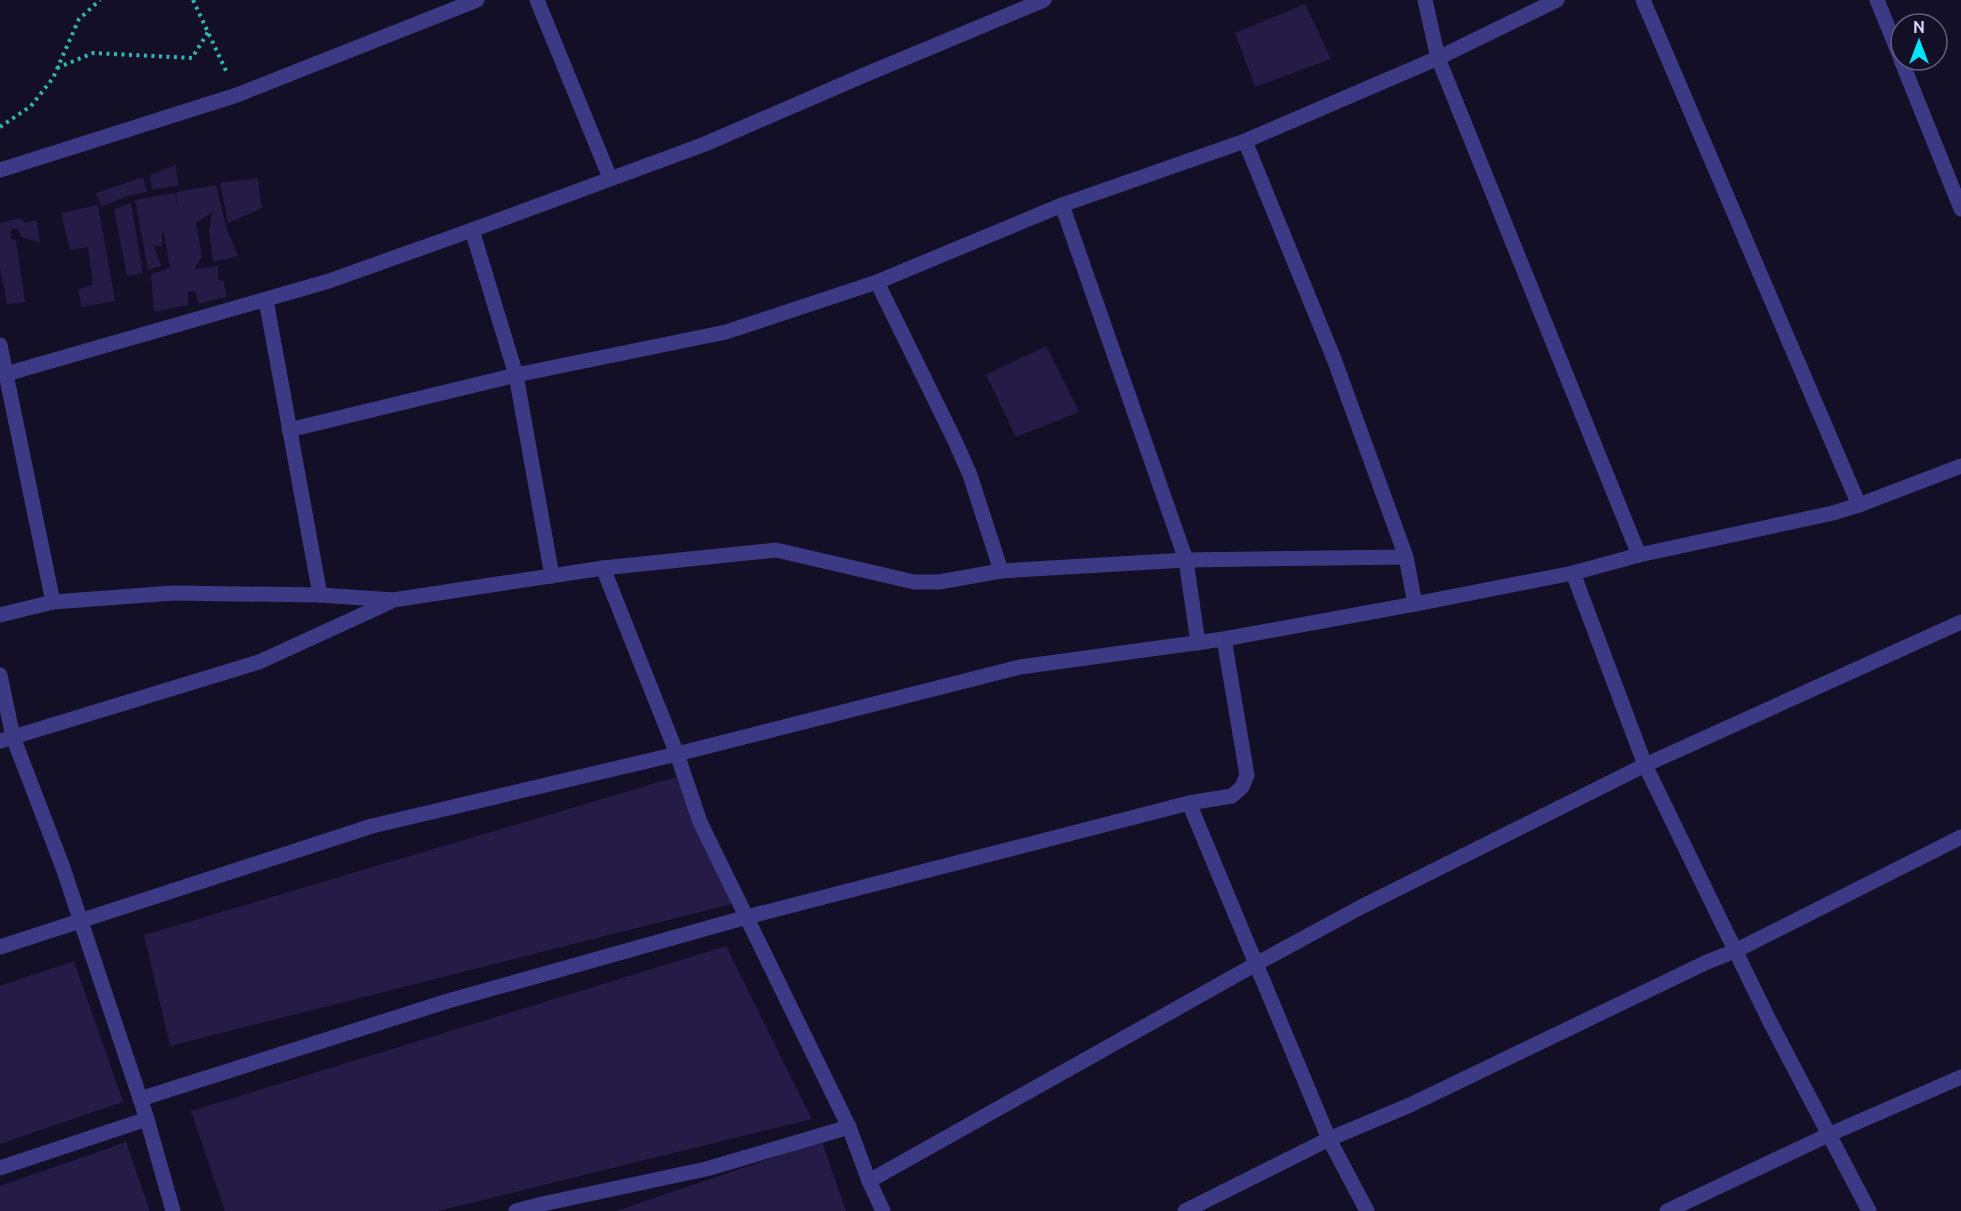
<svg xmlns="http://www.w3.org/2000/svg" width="1961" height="1211" font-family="Ubuntu,sans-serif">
<rect width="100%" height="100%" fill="#130f26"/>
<!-- building -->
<g fill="#241b47">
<polygon points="1305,4 1331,59 1255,87 1235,33"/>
<polygon points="176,165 178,185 152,190 150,175"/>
<polygon points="143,177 147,192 128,196 101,207 96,193"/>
<polygon points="258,178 262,208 228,223 220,183"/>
<polygon points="216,185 226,226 238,256 213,262 209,230 212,212 196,223 202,257 194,269 218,266 218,280 224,281 226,297 198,304 195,291 188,291 188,305 154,312 151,274 170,268 164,233 162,233 162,246 154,246 161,266 148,270 135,200 175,193 179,211 176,192"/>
<polygon points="131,203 143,273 127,276 114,210"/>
<polygon points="98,205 115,301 82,307 78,290 93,284 88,247 70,250 61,213"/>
<polygon points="21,218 25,223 37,220 40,243 21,237 17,228 11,230 11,239 16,240 25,302 7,304 0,268 0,223"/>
<polygon points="1046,346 1079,412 1016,437 986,375"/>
<polygon points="676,777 732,904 170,1046 144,935"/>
<polygon points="726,946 812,1119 438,1211 225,1211 191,1111"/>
<polygon points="74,961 123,1102 0,1144 0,986"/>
<polygon points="822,1141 846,1211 616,1211"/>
<polygon points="126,1142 150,1211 0,1211 0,1186"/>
</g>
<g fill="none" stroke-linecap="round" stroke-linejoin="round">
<!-- path -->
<g stroke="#2fb8b0" stroke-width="4" stroke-dasharray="3 4.5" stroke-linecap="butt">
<polyline points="193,0 227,73"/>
<polyline points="57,68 93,53 192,58 208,32"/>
<polyline points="0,127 31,106 53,78 79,19 100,0"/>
</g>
<!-- street -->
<g stroke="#3d3a85" stroke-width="15">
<polyline points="537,0 610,178"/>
<polyline points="1425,0 1438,58 1639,555"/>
<polyline points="1643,0 1859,505"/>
<polyline points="1877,0 1901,59"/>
<polyline points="1901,60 1961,209"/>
<polyline points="1245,141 1334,359 1406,557 1415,604"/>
<polyline points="0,170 237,95 477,0"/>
<polyline points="1062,205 1245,141 1438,58 1557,0"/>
<polyline points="266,300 320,595"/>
<polyline points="0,345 53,602"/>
<polyline points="6,374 329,281 472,230 705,144 862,76 1044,0"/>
<polyline points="289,430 516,375 472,230"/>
<polyline points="603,568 677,754 700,822 849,1127 869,1181 883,1211"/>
<polyline points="1001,571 970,475 955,441 877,282 1062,205 1186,560 1198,643"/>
<polyline points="1573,573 1645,765 1770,1022 1869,1211"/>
<polyline points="552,576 516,375 726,332 877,282"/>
<polyline points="0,615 53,602 173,593 320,595 393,600 603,568 776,550 914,582 939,582 1001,571 1186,560 1406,557"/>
<polyline points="0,675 13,737 62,865 147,1119 173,1211"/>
<polyline points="0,741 259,662 390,602"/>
<polyline points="1189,803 1329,1139 1367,1211"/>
<polyline points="0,947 372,826 677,754 1020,667 1224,639 1415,604 1573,573 1639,555 1833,513 1859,505 1961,466"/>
<polyline points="140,1099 448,1001 747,917 1189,803 1232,796 1242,787 1247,775 1224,639"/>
<polyline points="0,1168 147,1119"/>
<polyline points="869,1181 1256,964 1361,907 1645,765 1961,622"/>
<polyline points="516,1211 542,1204 706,1169 849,1127"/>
<polyline points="1185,1211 1329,1139 1410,1105 1707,962 1735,951 1961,837"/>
<polyline points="1667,1211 1828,1135 1961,1077"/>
</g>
</g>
<!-- north arrow -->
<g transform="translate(1919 42)"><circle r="28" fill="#130f26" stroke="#625e7d" stroke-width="1.5"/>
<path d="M0-4.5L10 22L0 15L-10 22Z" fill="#00e5ff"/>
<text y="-9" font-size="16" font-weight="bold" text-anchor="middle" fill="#d9d4ff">N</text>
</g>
</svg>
